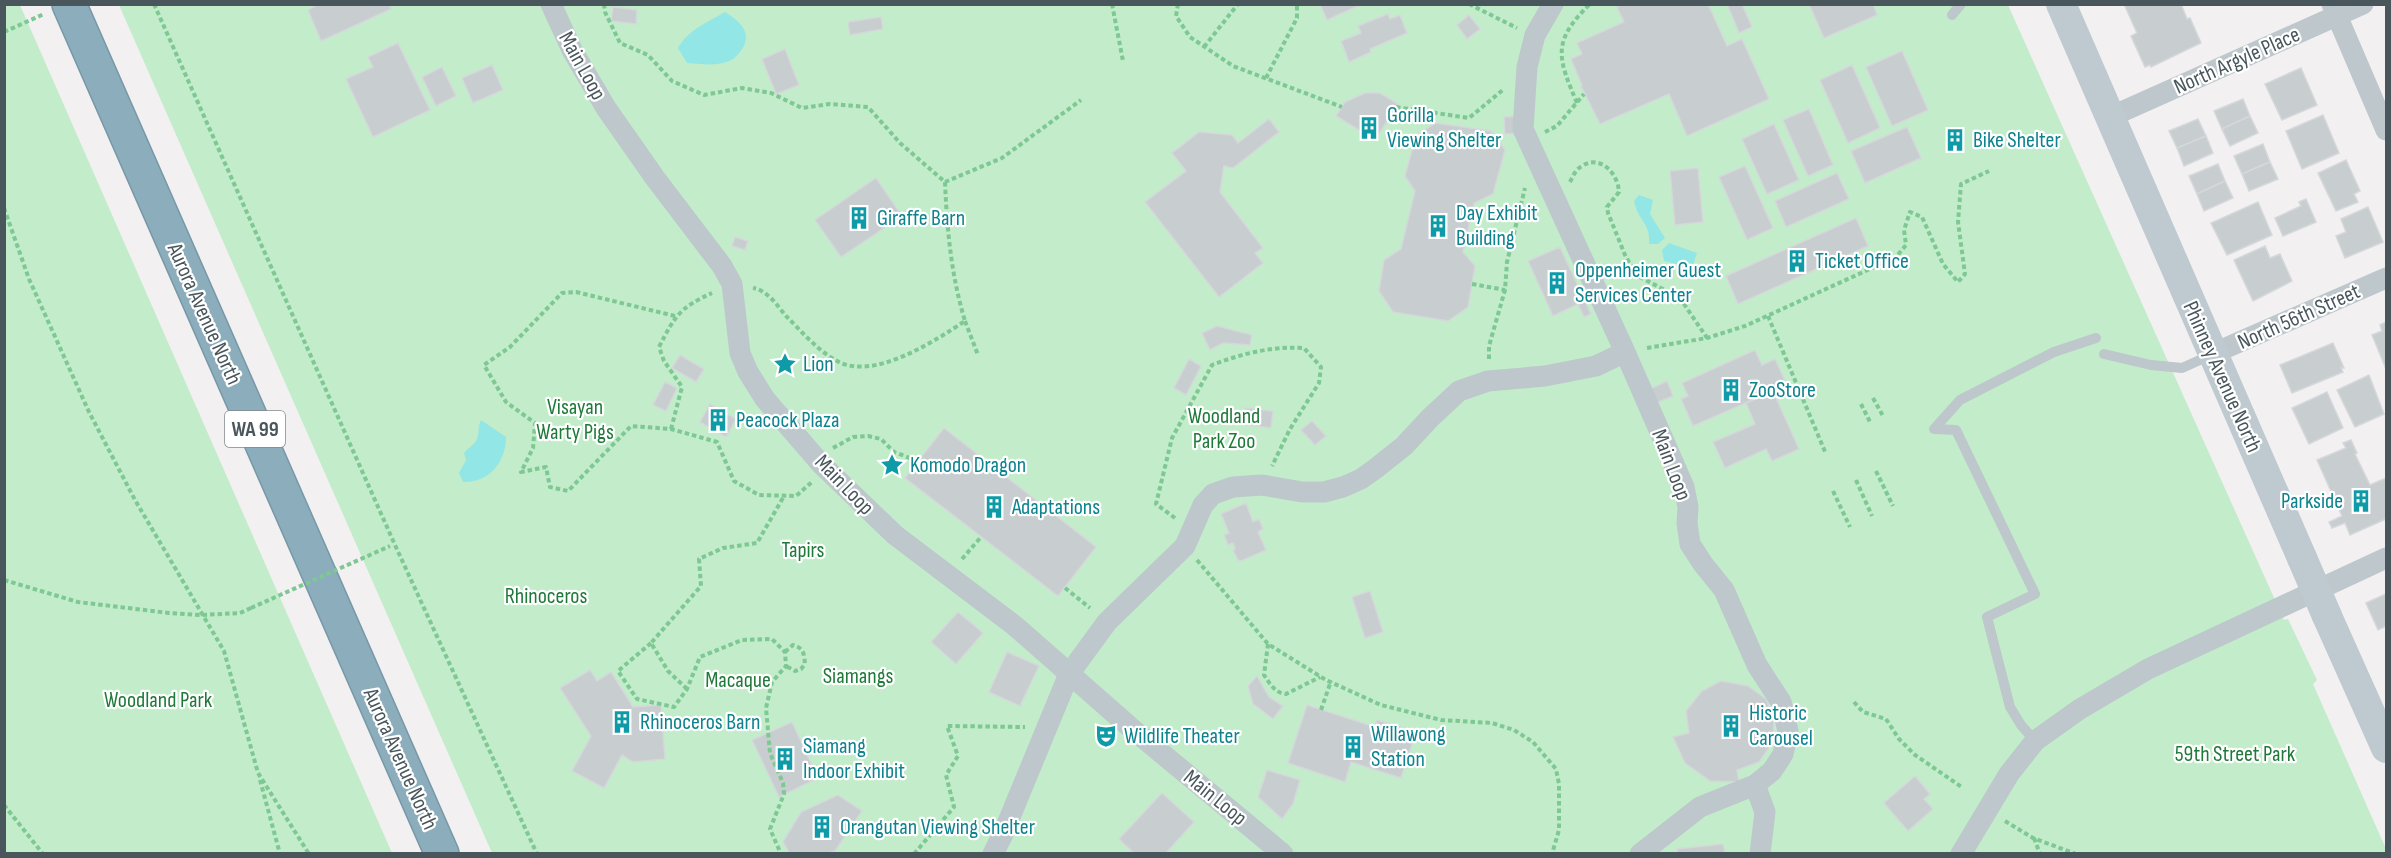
<svg xmlns="http://www.w3.org/2000/svg" width="2391" height="858" font-family="'Sofia Sans Condensed',sans-serif">
<rect width="100%" height="100%" fill="#f2f0f1"/>
<!-- green -->
<g fill="#c3ecca">
<polygon points="20,5 392,853 5,853 4,5"/>
<polygon points="119,5 2008,5 2284,620 2288,619 2317,680 2313,684 2386,849 2386,853 492,853"/>
</g>
<!-- water -->
<g fill="#93e6e6">
<path d="M725,12C741,22 754,34 740,52C739,53 734,59 733,59C720,67 701,64 687,63L678,48C688,30 708,22 725,12Z"/>
<path d="M1639,195L1653,200L1650,214L1665,238L1658,244H1649C1651,223 1638,221 1634,201Z"/>
<polygon points="1669,243 1697,253 1692,268 1664,261 1662,250"/>
<path d="M481,420L506,437C506,462 489,483 463,482L459,473L466,460L464,453C468,448 473,446 476,441C480,435 477,427 481,420Z"/>
</g>
<!-- building -->
<g fill="#c8cdcf" stroke="#d5d8db" stroke-width="1.5">
<polygon points="319,4 389,4 391,9 321,41 308,10"/>
<polygon points="1320,4 1362,4 1327,20"/>
<polygon points="1623,4 1708,4 1727,46 1742,39 1769,99 1687,136 1669,94 1600,124 1581,86 1582,85 1571,59 1582,54 1577,43 1624,22 1617,7"/>
<polygon points="1727,4 1742,4 1752,27 1739,33"/>
<polygon points="1809,4 1873,4 1877,15 1824,38"/>
<polygon points="2124,4 2181,4 2187,19 2190,18 2201,43 2151,67 2150,65 2145,67 2131,36 2137,33"/>
<polygon points="613,7 637,10 636,24 611,21"/>
<polygon points="1388,14 1390,19 1400,15 1407,33 1370,49 1371,52 1349,62 1341,41 1361,33 1358,26"/>
<polygon points="1469,15 1480,29 1467,39 1457,25"/>
<polygon points="881,17 883,29 850,35 848,22"/>
<polygon points="398,43 430,110 373,137 346,79 373,67 368,57"/>
<polygon points="785,49 799,85 776,94 762,59"/>
<polygon points="1902,51 1928,110 1892,126 1866,67"/>
<polygon points="492,65 503,90 473,103 462,78"/>
<polygon points="1852,65 1880,128 1848,143 1820,80"/>
<polygon points="442,67 456,96 436,106 422,77"/>
<polygon points="2301,68 2317,105 2282,120 2265,84"/>
<polygon points="1365,93 1380,93 1398,104 1375,140 1336,116 1345,102"/>
<polygon points="2243,99 2250,116 2222,129 2214,111"/>
<polygon points="1809,109 1833,165 1808,176 1783,120"/>
<polygon points="2323,115 2339,153 2302,169 2286,131"/>
<polygon points="1518,116 1519,133 1505,134 1504,117"/>
<polygon points="2250,116 2258,133 2230,146 2222,129"/>
<polygon points="1269,119 1279,132 1233,168 1224,166 1220,192 1263,248 1255,253 1263,263 1219,297 1145,202 1186,171 1172,153 1199,132 1232,135 1238,143"/>
<polygon points="2198,119 2206,136 2177,148 2169,131"/>
<polygon points="1435,123 1491,131 1505,150 1493,194 1474,203 1463,252 1475,266 1468,307 1448,321 1393,312 1379,291 1384,260 1401,249 1415,191 1405,176 1416,136"/>
<polygon points="1774,124 1799,180 1767,194 1742,139"/>
<polygon points="1907,127 1921,158 1865,183 1851,151"/>
<polygon points="1956,129 1964,146 1954,151 1947,133"/>
<polygon points="2206,136 2213,153 2184,166 2177,148"/>
<polygon points="2263,144 2270,162 2242,174 2234,156"/>
<polygon points="2346,160 2360,191 2354,194 2358,202 2336,211 2318,173"/>
<polygon points="2270,162 2278,179 2249,191 2242,174"/>
<polygon points="2218,164 2225,181 2197,194 2189,176"/>
<polygon points="1745,166 1773,228 1747,240 1719,177"/>
<polygon points="1698,168 1703,222 1675,225 1670,171"/>
<polygon points="1837,173 1849,199 1786,227 1775,201"/>
<polygon points="876,178 902,216 841,257 815,220"/>
<polygon points="2225,181 2233,198 2204,211 2197,194"/>
<polygon points="2306,199 2316,222 2283,236 2275,218 2301,206 2299,202"/>
<polygon points="2258,202 2272,235 2227,255 2211,223"/>
<polygon points="2368,207 2383,242 2345,258 2336,236 2346,232 2341,219"/>
<polygon points="1856,218 1868,246 1738,304 1726,276"/>
<polygon points="735,237 748,241 745,250 732,246"/>
<polygon points="2265,246 2270,258 2280,254 2292,281 2253,301 2234,260"/>
<polygon points="1560,247 1591,314 1584,317 1578,304 1553,316 1528,261"/>
<polygon points="2386,322 2386,369 2372,335 2382,331 2380,325"/>
<polygon points="1217,326 1252,335 1250,345 1223,343 1210,350 1202,333"/>
<polygon points="2333,343 2344,368 2341,368 2343,372 2292,393 2280,365"/>
<polygon points="1755,350 1762,365 1775,359 1787,385 1693,426 1681,399 1688,396 1682,383"/>
<polygon points="680,355 704,369 696,382 672,368"/>
<polygon points="1189,359 1201,366 1186,395 1174,388"/>
<polygon points="2369,375 2384,414 2355,427 2337,390"/>
<polygon points="1667,381 1673,396 1656,403 1650,389"/>
<polygon points="665,382 677,388 666,411 653,405"/>
<polygon points="1773,391 1799,449 1772,461 1766,449 1725,468 1713,442 1755,424 1746,403"/>
<polygon points="2327,392 2343,428 2309,444 2292,408"/>
<polygon points="710,404 736,419 726,437 700,422"/>
<polygon points="1245,408 1273,411 1271,428 1243,424"/>
<polygon points="1312,421 1326,436 1315,445 1301,430"/>
<polygon points="944,428 1096,547 1058,596 905,478"/>
<polygon points="2351,440 2357,453 2355,454 2370,485 2386,478 2386,519 2350,535 2345,523 2332,528 2329,522 2342,516 2317,460 2346,448 2343,443"/>
<polygon points="1246,503 1253,522 1259,519 1263,529 1258,532 1266,550 1241,561 1238,560 1233,550 1235,549 1233,543 1228,545 1224,535 1229,533 1221,514"/>
<polygon points="1370,591 1383,632 1365,638 1352,597"/>
<polygon points="2386,594 2386,626 2378,630 2366,603"/>
<polygon points="958,612 983,633 956,664 931,642"/>
<polygon points="1007,652 1039,666 1020,706 989,692"/>
<polygon points="590,670 597,681 611,672 633,707 661,705 665,759 633,762 622,755 604,788 572,771 591,736 560,688"/>
<polygon points="1257,676 1269,697 1283,706 1273,719 1253,704 1248,686"/>
<polygon points="1721,681 1748,686 1766,699 1774,718 1773,742 1759,762 1737,770 1739,782 1710,781 1685,763 1673,737 1689,733 1686,711 1702,691"/>
<polygon points="1307,705 1375,727 1377,720 1416,732 1401,778 1351,762 1345,782 1288,763"/>
<polygon points="792,722 818,778 779,797 752,740"/>
<polygon points="1267,770 1300,780 1293,804 1282,819 1258,797"/>
<polygon points="1915,776 1930,794 1924,799 1933,809 1908,831 1884,803"/>
<polygon points="1162,793 1194,822 1165,854 1135,854 1119,839"/>
<polygon points="838,795 862,811 835,851 824,854 790,854 783,842 801,812"/>
<polygon points="1723,844 1725,854 1678,854 1677,849"/>
</g>
<g fill="none" stroke-linecap="round" stroke-linejoin="round">
<!-- highway casing -->
<g stroke="#7798a7" stroke-width="36">
<polyline id="highway" points="69,4 442,854"/>
</g>
<!-- path -->
<g stroke="#7dc893" stroke-width="4" stroke-dasharray="4.5 3" stroke-linecap="butt">
<polyline points="154,4 395,545 537,854"/>
<path d="M604,4L605,12L620,43L648,55L672,81L704,95L742,88L771,93L802,108L830,104L868,107L900,143L945,182C947,229 951,275 965,321C935,341 875,380 839,362C819,352 802,332 787,317C777,306 769,291 753,288"/>
<polyline points="1112,4 1123,61"/>
<polyline points="1178,4 1176,16 1190,37 1233,66 1342,107"/>
<polyline points="1469,4 1517,28"/>
<polyline points="4,32 44,14"/>
<polyline points="1204,47 1238,4"/>
<polyline points="1266,78 1297,18 1297,4"/>
<path d="M1577,103C1558,58 1551,42 1590,4"/>
<polyline points="1396,107 1469,118 1504,89"/>
<polyline points="1545,132 1557,126 1584,94"/>
<polyline points="945,182 1002,158 1081,100"/>
<path d="M1570,182C1573,176 1576,169 1582,166C1601,154 1618,174 1619,192L1607,207L1608,213L1625,255L1636,275L1680,298L1707,338"/>
<polyline points="4,208 29,279 89,412 135,500 224,651 258,773 309,854"/>
<polyline points="1472,284 1505,290"/>
<polyline points="675,316 576,292 562,293 510,347 484,365 506,402 535,423 533,448 521,472 546,467 550,487 568,491 631,426 671,429 717,442 734,481 759,495 796,496 812,482"/>
<polyline points="1768,316 1826,454"/>
<polyline points="965,321 978,355"/>
<polyline points="1647,348 1707,338 1745,326 1896,257 1906,245 1904,230 1910,212 1922,217 1943,264 1958,282 1965,274 1958,222 1961,184 1989,171"/>
<polyline points="1489,359 1489,346 1505,290 1507,262 1525,188"/>
<polyline points="1873,398 1883,416"/>
<polyline points="1861,404 1870,422"/>
<path d="M671,429L682,387L664,361L659,347C675,316 679,308 712,293"/>
<polyline points="833,448 853,437 868,436 881,439 894,452 918,461"/>
<polyline points="1876,471 1893,506"/>
<polyline points="1856,480 1872,516"/>
<polyline points="1833,491 1850,527"/>
<path d="M1175,518L1156,504L1172,438L1212,365C1241,354 1271,346 1304,348L1321,367L1319,383L1290,429L1272,466"/>
<polyline points="962,559 981,537"/>
<polyline points="1197,560 1268,644 1326,680 1381,705 1441,720 1492,723 1514,730 1533,742 1556,769 1559,784 1559,830 1552,854"/>
<polyline points="4,580 78,602 169,613 201,615 240,613 251,608"/>
<polyline points="1065,588 1090,608"/>
<polyline points="651,643 618,671 637,699 674,707 687,689 700,657 742,640 772,639 785,652 786,666 772,682 766,708 770,753 783,783 784,794 770,829 781,854"/>
<path d="M1268,644L1264,675C1270,684 1275,693 1286,694L1320,677"/>
<path d="M785,652L793,645C804,648 804,654 805,664L801,669L795,671L786,666"/>
<polyline points="687,689 668,671 651,643 701,586 699,559 723,548 757,543 784,496"/>
<polyline points="1854,702 1863,712 1886,719 1899,739 1915,755 1963,788"/>
<polyline points="1321,710 1331,681"/>
<polyline points="260,780 280,854"/>
<polyline points="4,805 43,854"/>
<polyline points="2005,821 2033,838 2076,854"/>
<polyline points="2034,838 2040,854"/>
<polyline points="914,854 954,807 946,775 958,756 947,726 1025,727"/>
</g>
<!-- lane -->
<g stroke="#bdc7cc" stroke-width="10">
<polyline points="1952,15 1961,4"/>
<polyline points="2104,354 2151,365 2182,368 2211,355"/>
<polyline points="2035,741 2021,725 2010,707 1987,617 2035,594 1956,430 1934,429 1960,400 2054,352 2096,338"/>
</g>
<!-- street -->
<g stroke="#bdc7cc" stroke-width="21">
<polyline points="551,4 572,50 606,108 655,178 722,266 732,284 740,353 748,372 765,399 821,464 895,535 1015,626 1130,727 1283,854"/>
<polyline points="1553,4 1535,35 1527,67 1523,129 1625,352 1684,487 1688,507 1687,523 1690,544 1703,564 1724,590 1757,665 1781,702 1788,731 1783,754 1778,762 1772,771 1755,785 1700,807 1640,854"/>
<polyline points="2332,4 2386,130"/>
<polyline points="2110,117 2363,4"/>
<polyline points="2212,354 2386,278"/>
<polyline points="1755,785 1765,812 1760,854"/>
<polyline points="993,854 1003,834 1069,674 1107,622 1185,546 1203,505 1213,494 1233,487 1262,485 1302,492 1324,492 1343,487 1361,479 1375,469 1404,446 1430,418 1459,391 1488,381 1545,376 1596,366 1625,352"/>
<polyline points="1961,854 2009,774 2035,741 2080,709 2148,669 2386,558"/>
</g>
<!-- secondary -->
<g stroke="#becad0" stroke-width="30">
<polyline points="2061,4 2302,558"/>
<polyline points="2327,616 2386,748"/>
</g>
<!-- highway -->
<use href="#highway" stroke="#8cadbb" stroke-width="33"/>
<!-- path-bridge -->
<polyline stroke="#7dc893" stroke-width="4" stroke-dasharray="4.5 3" stroke-linecap="butt" points="251,608 390,546"/>
<!-- secondary-bridge -->
<polyline stroke="#becad0" stroke-width="30" points="2302,558 2327,616"/>
</g>
<!-- icons -->
<defs>
<g id="building-bare" transform="scale(1.8)"><path d="M-4-6H4V6H1V3H-1V6H-4ZM-2.5-4.3h1.7v1.8h-1.7ZM.8-4.3h1.7v1.8H.8ZM-2.5-1h1.7V.8h-1.7ZM.8-1h1.7V.8H.8Z" fill="#0f9aa8" stroke="#fff" stroke-width="2.5" paint-order="stroke"/></g>
<g id="sight-bare" transform="scale(1.8)"><path d="M0-6L1.8-2.2L6-1.7L2.9 1.2L3.7 5.4L0 3.3L-3.7 5.4L-2.9 1.2L-6-1.7L-1.8-2.2Z" fill="#0f9aa8" stroke="#fff" stroke-width="2.5" paint-order="stroke"/></g>
<g id="theatre-bare" transform="scale(1.8)"><path d="M-5-5.5Q0-4 5-5.5V0Q5 5 0 6Q-5 5-5 0ZM-3.3-2.5H-1v1.5H-3.3ZM1-2.5H3.3v1.5H1ZM-2.8 1Q0 5.5 2.8 1Z" fill="#0f9aa8" stroke="#fff" stroke-width="2.5" paint-order="stroke"/></g>
</defs>
<g fill-rule="evenodd">
<use href="#building-bare" x="1369" y="128"/>
<use href="#building-bare" x="1955" y="140"/>
<use href="#building-bare" x="859" y="218"/>
<use href="#building-bare" x="1438" y="226"/>
<use href="#building-bare" x="1797" y="261"/>
<use href="#building-bare" x="1557" y="283"/>
<use href="#sight-bare" x="785" y="364"/>
<use href="#building-bare" x="1731" y="390"/>
<use href="#building-bare" x="718" y="420"/>
<use href="#sight-bare" x="892" y="465"/>
<use href="#building-bare" x="2361" y="501"/>
<use href="#building-bare" x="994" y="507"/>
<use href="#building-bare" x="622" y="722"/>
<use href="#building-bare" x="1731" y="726"/>
<use href="#theatre-bare" x="1106" y="736"/>
<use href="#building-bare" x="1353" y="747"/>
<use href="#building-bare" x="785" y="759"/>
<use href="#building-bare" x="822" y="827"/>
</g>
<g text-anchor="middle" dominant-baseline="central" stroke-width="4.5" stroke-linejoin="round" paint-order="stroke">
<!-- shield labels -->
<rect fill="#fff" stroke="#80898d" stroke-width="1.5" x="225" y="411" width="60" height="36" rx="4.5"/>
<g font-size="21" font-weight="bold" fill="#49575c">
<text x="255" y="429">WA 99</text>
</g>
<!-- street labels -->
<g font-size="22" fill="#49575c" stroke="#fff">
<text transform="translate(2237 61) rotate(-24)">North Argyle Place</text>
<text transform="translate(582 66) rotate(61)">Main Loop</text>
<text transform="translate(204 314) rotate(66)">Aurora Avenue North</text>
<text transform="translate(2299 317) rotate(-24)">North 56th Street</text>
<text transform="translate(2222 377) rotate(66)">Phinney Avenue North</text>
<text transform="translate(1671 465) rotate(69)">Main Loop</text>
<text transform="translate(844 485) rotate(46)">Main Loop</text>
<text transform="translate(400 759) rotate(66)">Aurora Avenue North</text>
<text transform="translate(1215 798) rotate(39)">Main Loop</text>
</g>
<!-- culture labels -->
<g font-size="22" fill="#0d838f" stroke="#fff" text-anchor="start">
<text x="1387" y="115">Gorilla<tspan x="1387" dy="25">Viewing Shelter</tspan></text>
<text x="1973" y="140">Bike Shelter</text>
<text x="1456" y="213">Day Exhibit<tspan x="1456" dy="25">Building</tspan></text>
<text x="877" y="218">Giraffe Barn</text>
<text x="1815" y="261">Ticket Office</text>
<text x="1575" y="270">Oppenheimer Guest<tspan x="1575" dy="25">Services Center</tspan></text>
<text x="803" y="364">Lion</text>
<text x="1749" y="390">ZooStore</text>
<text x="736" y="420">Peacock Plaza</text>
<text x="910" y="465">Komodo Dragon</text>
<text x="2343" y="501" text-anchor="end">Parkside</text>
<text x="1012" y="507">Adaptations</text>
<text x="1749" y="713">Historic<tspan x="1749" dy="25">Carousel</tspan></text>
<text x="640" y="722">Rhinoceros Barn</text>
<text x="1371" y="734">Willawong<tspan x="1371" dy="25">Station</tspan></text>
<text x="1124" y="736">Wildlife Theater</text>
<text x="803" y="746">Siamang<tspan x="803" dy="25">Indoor Exhibit</tspan></text>
<text x="840" y="827">Orangutan Viewing Shelter</text>
</g>
<!-- park labels -->
<g font-size="22" fill="#1f7939" stroke="#fff">
<text x="575" y="407">Visayan<tspan x="575" dy="25">Warty Pigs</tspan></text>
<text x="1224" y="416">Woodland<tspan x="1224" dy="25">Park Zoo</tspan></text>
<text x="803" y="550">Tapirs</text>
<text x="546" y="596">Rhinoceros</text>
<text x="858" y="676">Siamangs</text>
<text x="738" y="680">Macaque</text>
<text x="158" y="700">Woodland Park</text>
<text x="2235" y="754">59th Street Park</text>
</g>
</g>
<!-- border -->
<rect width="2391" height="858" fill="none" stroke="#49575c" stroke-width="12"/>
</svg>
